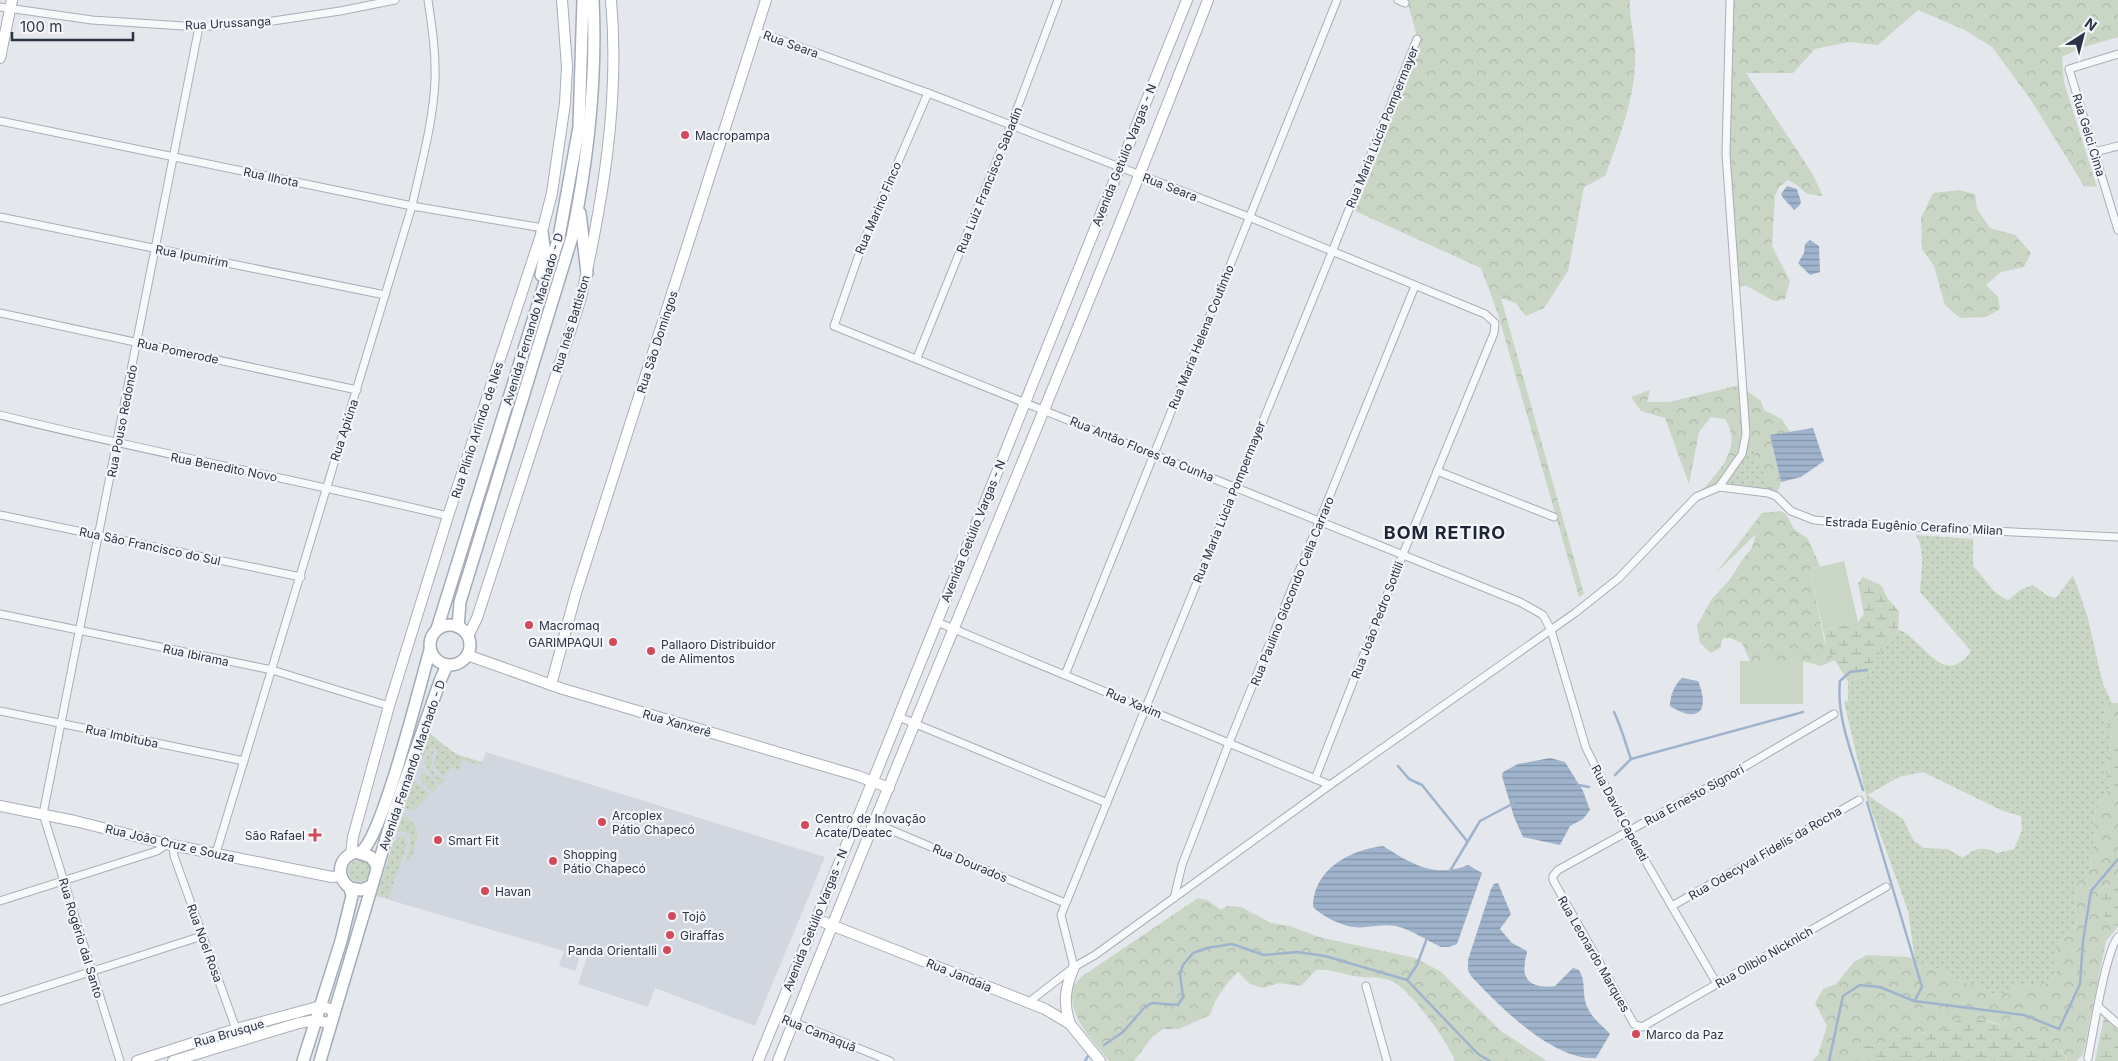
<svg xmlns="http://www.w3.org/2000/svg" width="2118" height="1061" font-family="Inter,sans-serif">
<defs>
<pattern id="grass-dots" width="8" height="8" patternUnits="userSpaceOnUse" patternTransform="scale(1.25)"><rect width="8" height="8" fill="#c9d6c5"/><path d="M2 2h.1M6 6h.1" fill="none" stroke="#adb8ab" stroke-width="1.8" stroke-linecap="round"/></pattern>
<pattern id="forest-crowns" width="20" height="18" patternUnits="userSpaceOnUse" patternTransform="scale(1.25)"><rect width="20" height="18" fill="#c9d6c5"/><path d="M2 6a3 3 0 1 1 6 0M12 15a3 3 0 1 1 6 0" fill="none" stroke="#adb8ab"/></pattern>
<pattern id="wetland-marsh" width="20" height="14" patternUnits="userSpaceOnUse" patternTransform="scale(1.25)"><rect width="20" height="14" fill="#c9d6c5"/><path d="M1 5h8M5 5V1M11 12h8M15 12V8" fill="none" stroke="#adb8ab"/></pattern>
<pattern id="water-rules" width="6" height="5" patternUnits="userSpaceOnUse" patternTransform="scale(1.25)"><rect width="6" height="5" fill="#9fb4cc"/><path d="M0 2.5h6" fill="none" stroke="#8293a7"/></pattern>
</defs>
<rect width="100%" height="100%" fill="#e4e7ec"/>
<!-- built -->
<polygon fill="#d2d6de" points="429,733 448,750 462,756 482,762 486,752 825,857 755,1026 655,988 648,1007 578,984 587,957 580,956 575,971 559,966 564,951 376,896"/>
<!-- grass -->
<g fill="url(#grass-dots)" fill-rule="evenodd">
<polygon points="1746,434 1766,477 1768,493 1719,487"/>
<path d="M1916,535L1973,539V566C1987,580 1990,592 2008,600L2022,589L2033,585L2048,596L2056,598L2073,575L2087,615L2103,684L2112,703H2107L2103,716L2112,733L2106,771L2109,788L2092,817L2095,830L2091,865L2077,884L2075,903L2078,924C2060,940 2054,945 2058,970L2046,984L2019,986L2004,993L1993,994L1979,986L1965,983L1941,970L1915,960L1908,911L1866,795L1844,702L1848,700V681L1869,676L1879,654L1898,629C1924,640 1944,690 1971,651L1920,592C1921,573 1926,552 1916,535ZM1923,772L2003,811L2021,816L2022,830L2014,849L1997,853C1984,846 1974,848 1963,858L1948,849L1924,848L1914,841L1903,819L1867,795L1899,777Z"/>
<polygon points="429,733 457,755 482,762 481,765 462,760 458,771 453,767 442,776 433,764 438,751 431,747 420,763"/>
<polygon points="433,750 431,768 437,777 446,778 439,786 424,763 429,752"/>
<path d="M423,773C431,774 433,781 437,787L432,792L419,778Z"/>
<polygon points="414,780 430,794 413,811 404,807"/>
<path d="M402,816C417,822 420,830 415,845C414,851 413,856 409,860L407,859L410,846V835L403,831L397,832Z"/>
<polygon points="405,836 407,842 406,848 388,898 377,895 393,843 399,837"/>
<circle cx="359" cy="871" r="11"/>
</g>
<!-- forest -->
<g fill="url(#forest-crowns)">
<path d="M1407,0H1630C1629,17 1634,33 1635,50C1637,94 1620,136 1605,176L1584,187L1568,271L1544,308L1526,316L1516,303L1501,298L1584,594L1579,597L1498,314L1481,268L1355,211L1420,48Z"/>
<polygon points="1730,0 2118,0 2118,37 2081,48 2062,57 2064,83 2097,187 2084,186 2031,100 1992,47 1965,30 1918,10 1878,45 1849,42 1815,49 1793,73 1746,73 1812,173 1823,196 1807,194 1797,185 1788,180 1779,187 1775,196 1772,246 1790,281 1785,299 1774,301 1745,285 1735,288 1726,154"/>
<polygon points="1959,190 1975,194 1977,209 1990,228 2015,235 2031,253 2024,267 2001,272 1986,285 1998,297 2000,309 1986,317 1960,318 1945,305 1934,266 1922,249 1921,218 1933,193"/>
<path d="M1740,385L1741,393L1747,391L1761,401L1764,410L1782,419L1790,432L1770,435L1781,482L1776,496L1768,493L1766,477L1746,435L1742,454L1719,487L1696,497C1715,475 1745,449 1725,419L1711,417L1699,432L1689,484L1665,418L1641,411L1631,397L1650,390L1647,402H1669Z"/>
<polygon points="1780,511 1786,514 1794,529 1808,539 1820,566 1810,569 1824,640 1835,660 1821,666 1803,661 1750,661 1742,643 1730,638 1723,638 1720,648 1711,653 1700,643 1697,626 1711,600 1731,578 1742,560 1752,548 1756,534 1716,573 1762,513"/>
<polygon points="2107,703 2118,703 2118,735 2112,733 2103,716"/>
<path d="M2109,788L2118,789V882L2104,887L2098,893V910L2117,928L2106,941L2083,1055L2076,1061H2070C2066,1056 2061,1051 2056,1047C2049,1041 2040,1041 2031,1037C2017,1031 2003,1024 1988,1021C1978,1019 1948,1026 1940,1032H1924L1914,1038L1895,1035C1883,1046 1873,1047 1857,1044L1862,1061H1812L1818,1055L1827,1026L1815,1003L1823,989L1836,984L1854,962L1867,955L1908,957L1941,970L1965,983L1979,986L1993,994L2004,993L2019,986L2046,984L2058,970C2054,945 2060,940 2078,924L2075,903L2077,884L2091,865L2095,830L2092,817Z"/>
<path d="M1198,898L1207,900L1221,910L1227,906L1241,907L1271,923L1290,926L1319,937L1415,958L1440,971L1501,1031L1547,1061H1455C1448,1042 1410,989 1392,981C1380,976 1366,978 1354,976C1340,973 1330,969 1316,970L1301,986L1279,983L1263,988L1250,984L1238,972C1227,982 1214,1000 1210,1015L1179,1029H1163L1152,1037L1134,1061H1109C1090,1036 1070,1021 1072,987L1081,977Z"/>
</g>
<!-- wetland -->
<g fill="url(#wetland-marsh)">
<polygon points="1863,577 1882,586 1886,596 1899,612 1898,629 1879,654 1869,676 1848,681 1828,650 1823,630 1858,622 1864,614 1858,583"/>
<polygon points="2112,733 2118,735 2118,789 2109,788 2106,772"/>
<polygon points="2118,882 2118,926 2117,928 2098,910 2098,894 2104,887"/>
<path d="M1964,1016L2013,1028L2033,1037L2048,1042L2056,1047L2070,1061H1862L1857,1044C1873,1047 1882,1046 1895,1035L1914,1037L1931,1030L1940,1032Z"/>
<polygon points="2104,1018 2118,1030 2118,1061 2095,1061"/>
</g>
<!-- garden -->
<g fill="#c9d6c5">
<polygon points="1844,561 1858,622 1823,630 1810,569"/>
<rect x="1740" y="661" width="63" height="43"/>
</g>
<!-- water -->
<g fill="url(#water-rules)">
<path d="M1787,186L1797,189L1801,202L1799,206L1794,210C1790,205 1783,199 1781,194Z"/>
<polygon points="1810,240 1819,246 1820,272 1810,275 1798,263 1804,253 1805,244"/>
<polygon points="1813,428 1824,461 1801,477 1781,482 1770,435"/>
<path d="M1682,678L1698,681C1703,692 1709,717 1688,714C1682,713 1675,709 1670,706C1670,696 1674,685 1682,678Z"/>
<polygon points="1550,758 1565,762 1583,791 1590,810 1583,819 1570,826 1560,845 1523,837 1514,817 1502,776 1503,772 1518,764"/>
<path d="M1383,846C1410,863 1435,879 1468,865L1482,873L1457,944L1449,947H1441C1426,940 1412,930 1396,926C1385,924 1375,926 1365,927C1349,930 1324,918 1313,907C1313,870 1349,850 1383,846Z"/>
<path d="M1498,883L1511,914L1500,929L1512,943L1527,951C1527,956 1525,958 1525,963C1521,983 1537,989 1555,986L1573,968L1579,970C1586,981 1582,992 1586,1004C1591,1018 1601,1024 1610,1034L1596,1058C1553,1061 1498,1005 1471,976L1468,970V960L1491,889L1494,884Z"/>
</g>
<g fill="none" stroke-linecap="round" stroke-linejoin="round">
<!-- stream -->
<g stroke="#9fb4cc" stroke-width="2.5">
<path d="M1614,712C1622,729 1625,742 1631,759"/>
<polyline points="1398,766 1409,779 1422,785 1467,841"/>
<polyline points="1615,775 1631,759 1803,712"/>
<polyline points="1578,785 1589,787"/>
<path d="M1863,790C1853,756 1836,717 1840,681L1850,672L1867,670"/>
<polyline points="1867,802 1922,987 1915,1000"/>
<polyline points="1450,871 1480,821 1514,803"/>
<polyline points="1407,980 1417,965 1427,938"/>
<polyline points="1104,1045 1123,1032 1145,1007 1152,1003 1178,1005 1183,997 1180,974 1183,965 1193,953 1207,948 1232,944 1264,955 1297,952 1325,956 1407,980 1478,1054 1490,1061"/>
<polyline points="1085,1061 1088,1056"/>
<polyline points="1829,1061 1843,996 1860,985 1880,987 1914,1001 2024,1015 2059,1029 2080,984 2083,941 2091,891 2118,859"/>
</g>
<!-- street casing -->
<g stroke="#a9aeb7" stroke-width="9">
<g id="street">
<polyline points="1398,0 1405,3"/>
<polyline points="0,7 92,20 199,27 273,21 340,11 395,0"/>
<polyline points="756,31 928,93 1249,217 1485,314 1495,323 1494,333 1403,554 1315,779"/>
<polyline points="2118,54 2069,69 2118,230"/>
<polyline points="928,93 863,243 834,326 1520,602 1543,615 1551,630 1586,748 1628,831 1717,984"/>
<polyline points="0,121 412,206 543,228"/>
<polyline points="2095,152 2118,146"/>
<polyline points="0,217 385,295"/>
<polyline points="0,313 357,390"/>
<polyline points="917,358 1011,125 1058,0"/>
<path d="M0,415C149,452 299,480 448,516"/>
<polyline points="1437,471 1554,517"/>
<polyline points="1719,487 1768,493 1776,496 1791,511 1814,520 1873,525 2118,537"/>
<polyline points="0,515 301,577"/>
<polyline points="0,614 272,670 389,706"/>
<polyline points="937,622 1330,785"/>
<polyline points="1065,675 1337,0"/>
<polyline points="0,711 244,761"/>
<polyline points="1834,714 1732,774 1558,870 1553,876 1553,880 1634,1024 1642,1027 1886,887"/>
<polyline points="899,717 1107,803"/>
<polyline points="874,823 1065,903"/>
<polyline points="173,845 174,856 240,1040"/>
<path d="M216,853L412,206C421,165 433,123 435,81C436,53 432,27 428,0"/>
<polyline points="1174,898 1182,865 1229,743 1415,286"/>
<polyline points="0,901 157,851 167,844"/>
<polyline points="1672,906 1859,800"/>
<polyline points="1074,967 1061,915 1332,252 1417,39"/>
<polyline points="1366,986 1387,1061"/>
<polyline points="0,1001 202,936"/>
<polyline points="1029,1002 1074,967 1095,955 1330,785 1575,613 1619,578 1696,497 1719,487 1742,454 1746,434 1726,154 1730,0"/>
<polyline points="2099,1007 2118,1024"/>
<polyline points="776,1015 890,1061"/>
<path d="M2088,1058C2093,1034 2105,953 2118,937"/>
<polyline points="120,1061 43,814 199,27"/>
</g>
</g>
<!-- secondary casing -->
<g stroke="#a9aeb7" stroke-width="12">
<g id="secondary">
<polyline points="0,58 12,0"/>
<path d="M468,636L477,618L581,298C603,200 620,100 611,0"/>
<polyline points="467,655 563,689 858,776 889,788"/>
<polyline points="551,685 576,593 766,0"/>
<polyline points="0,806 75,821 167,844 332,877 341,876"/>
<polyline points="351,854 353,837 389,706 448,516 542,232 552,193 565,103 567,67 562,0"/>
<polyline points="816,919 1045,1009 1070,1024 1100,1061"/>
<path d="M1070,1024C1063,1003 1065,988 1074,967"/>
<polyline points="137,1061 236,1029 321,1006 335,1011"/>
<polyline points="173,1061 299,1023 316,1020 331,1024"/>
<polyline points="758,1061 874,778 1187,0"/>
<path d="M778,1061C918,706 1071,356 1208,0"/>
</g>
</g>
<!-- primary casing -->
<g stroke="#a3abb8" stroke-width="14">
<g id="primary">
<polyline points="580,213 587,273"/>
<polyline points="541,275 545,253 542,232"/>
<circle cx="450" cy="645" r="20"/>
<path d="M458,627L460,602L572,237C588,159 597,80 593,0"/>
<polyline points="437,629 559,237 579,127 583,0"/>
<path d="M361,852C383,836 420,684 430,650"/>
<path d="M371,886L361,890L350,888C336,877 337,858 356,852L371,857L377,866"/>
<polyline points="303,1061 341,941 352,896 350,888"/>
<polyline points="320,1061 393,815 440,681 447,665"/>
</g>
</g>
<!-- street -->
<use href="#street" stroke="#f7f8fa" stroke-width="7"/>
<!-- secondary -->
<use href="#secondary" stroke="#fff" stroke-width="10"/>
<!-- primary -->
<use href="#primary" stroke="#fff" stroke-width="11"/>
</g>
<!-- markers -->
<g fill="#d1495b" stroke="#f4f6f9" stroke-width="2">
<circle cx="685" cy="135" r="5"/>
<circle cx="529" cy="625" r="5"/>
<circle cx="613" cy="642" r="5"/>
<circle cx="651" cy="651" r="5"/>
<circle cx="602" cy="822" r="5"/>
<circle cx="805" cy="825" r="5"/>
<path d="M312.5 827.5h5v5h5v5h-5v5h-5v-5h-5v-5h5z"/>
<circle cx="438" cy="840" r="5"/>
<circle cx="553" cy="861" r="5"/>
<circle cx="485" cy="891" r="5"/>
<circle cx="672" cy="916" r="5"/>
<circle cx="670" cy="935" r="5"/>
<circle cx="667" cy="950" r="5"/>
<circle cx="1636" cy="1034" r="5"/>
</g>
<g text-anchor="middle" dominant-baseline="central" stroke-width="4.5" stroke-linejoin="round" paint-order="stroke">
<!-- street labels -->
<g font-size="12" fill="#2b3445" stroke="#f4f6f9">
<text transform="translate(228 23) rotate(-3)">Rua Urussanga</text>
<text transform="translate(791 44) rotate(20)">Rua Seara</text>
<text transform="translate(1382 127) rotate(-68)">Rua Maria Lúcia Pompermayer</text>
<text transform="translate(2089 135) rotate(73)">Rua Gelci Cima</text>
<text transform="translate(1124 155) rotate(-68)">Avenida Getúlio Vargas - N</text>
<text transform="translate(271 177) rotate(12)">Rua Ilhota</text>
<text transform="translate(989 180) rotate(-68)">Rua Luiz Francisco Sabadin</text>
<text transform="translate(1170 187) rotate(21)">Rua Seara</text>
<text transform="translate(878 208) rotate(-67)">Rua Marino Finco</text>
<text transform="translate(192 256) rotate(11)">Rua Ipumirim</text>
<text transform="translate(533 319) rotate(-73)">Avenida Fernando Machado - D</text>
<text transform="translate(571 324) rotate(-73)">Rua Inês Battiston</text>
<text transform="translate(1201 337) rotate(-68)">Rua Maria Helena Coutinho</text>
<text transform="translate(657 342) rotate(-72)">Rua São Domingos</text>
<text transform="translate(178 351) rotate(12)">Rua Pomerode</text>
<text transform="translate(122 421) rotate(-79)">Rua Pouso Redondo</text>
<text transform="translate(344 430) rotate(-72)">Rua Apiúna</text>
<text transform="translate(477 430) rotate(-72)">Rua Plínio Arlindo de Nes</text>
<text transform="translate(1142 449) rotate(22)">Rua Antão Flores da Cunha</text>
<text transform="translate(224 467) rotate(11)">Rua Benedito Novo</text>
<text transform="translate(1229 502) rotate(-68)">Rua Maria Lúcia Pompermayer</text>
<text transform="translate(1914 526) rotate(3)">Estrada Eugênio Cerafino Milan</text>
<text transform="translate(973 531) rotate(-68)">Avenida Getúlio Vargas - N</text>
<text transform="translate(150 546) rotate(12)">Rua São Francisco do Sul</text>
<text transform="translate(1292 591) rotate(-68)">Rua Paulino Giocondo Cella Carraro</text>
<text transform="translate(1377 620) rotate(-69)">Rua João Pedro Sottili</text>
<text transform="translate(196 655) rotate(12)">Rua Ibirama</text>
<text transform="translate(1134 703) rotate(23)">Rua Xaxim</text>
<text transform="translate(677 723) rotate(16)">Rua Xanxerê</text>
<text transform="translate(122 736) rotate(12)">Rua Imbituba</text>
<text transform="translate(412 765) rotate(-71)">Avenida Fernando Machado - D</text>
<text transform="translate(1694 795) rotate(-29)">Rua Ernesto Signori</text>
<text transform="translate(1620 813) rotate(62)">Rua David Capeleti</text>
<text transform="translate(170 843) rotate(13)">Rua João Cruz e Souza</text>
<text transform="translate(1765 853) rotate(-30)">Rua Odecyval Fidelis da Rocha</text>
<text transform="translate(970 863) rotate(23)">Rua Dourados</text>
<text transform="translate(815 920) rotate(-68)">Avenida Getúlio Vargas - N</text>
<text transform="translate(81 938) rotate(73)">Rua Rogério dal Santo</text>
<text transform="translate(205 943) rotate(70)">Rua Noel Rosa</text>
<text transform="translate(1594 954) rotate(60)">Rua Leonardo Marques</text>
<text transform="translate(1764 957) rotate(-30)">Rua Olibio Nicknich</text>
<text transform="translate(959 975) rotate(22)">Rua Jandaia</text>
<text transform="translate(229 1033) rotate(-16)">Rua Brusque</text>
<text transform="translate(819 1033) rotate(22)">Rua Camaquã</text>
</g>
<!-- poi labels -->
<g font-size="12" fill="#2b3445" stroke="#f4f6f9" text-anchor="start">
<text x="695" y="135">Macropampa</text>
<text x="539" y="625">Macromaq</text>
<text x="603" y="642" text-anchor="end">GARIMPAQUI</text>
<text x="661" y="644">Pallaoro Distribuidor<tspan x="661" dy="14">de Alimentos</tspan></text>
<text x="612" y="815">Arcoplex<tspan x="612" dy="14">Pátio Chapecó</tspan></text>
<text x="815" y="818">Centro de Inovação<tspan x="815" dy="14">Acate/Deatec</tspan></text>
<text x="305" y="835" text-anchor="end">São Rafael</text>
<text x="448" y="840">Smart Fit</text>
<text x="563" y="854">Shopping<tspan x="563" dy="14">Pátio Chapecó</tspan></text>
<text x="495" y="891">Havan</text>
<text x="682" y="916">Tojô</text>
<text x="680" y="935">Giraffas</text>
<text x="657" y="950" text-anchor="end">Panda Orientalli</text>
<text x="1646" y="1034">Marco da Paz</text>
</g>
<!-- district labels -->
<g font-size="18" font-weight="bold" letter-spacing="1" fill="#1d2536" stroke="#f4f6f9">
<text x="1445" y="532">BOM RETIRO</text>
</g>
</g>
<!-- north arrow -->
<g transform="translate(2083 35) rotate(36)" stroke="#f4f6f9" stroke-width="4" paint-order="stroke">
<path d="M0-4L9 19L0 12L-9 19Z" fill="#2b3445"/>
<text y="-8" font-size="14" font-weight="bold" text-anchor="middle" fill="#2b3445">N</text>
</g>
<!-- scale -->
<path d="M12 32v8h121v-8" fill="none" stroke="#2b3445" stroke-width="2.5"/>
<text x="20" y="32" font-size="15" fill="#2b3445" stroke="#f4f6f9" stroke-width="4" paint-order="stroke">100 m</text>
</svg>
